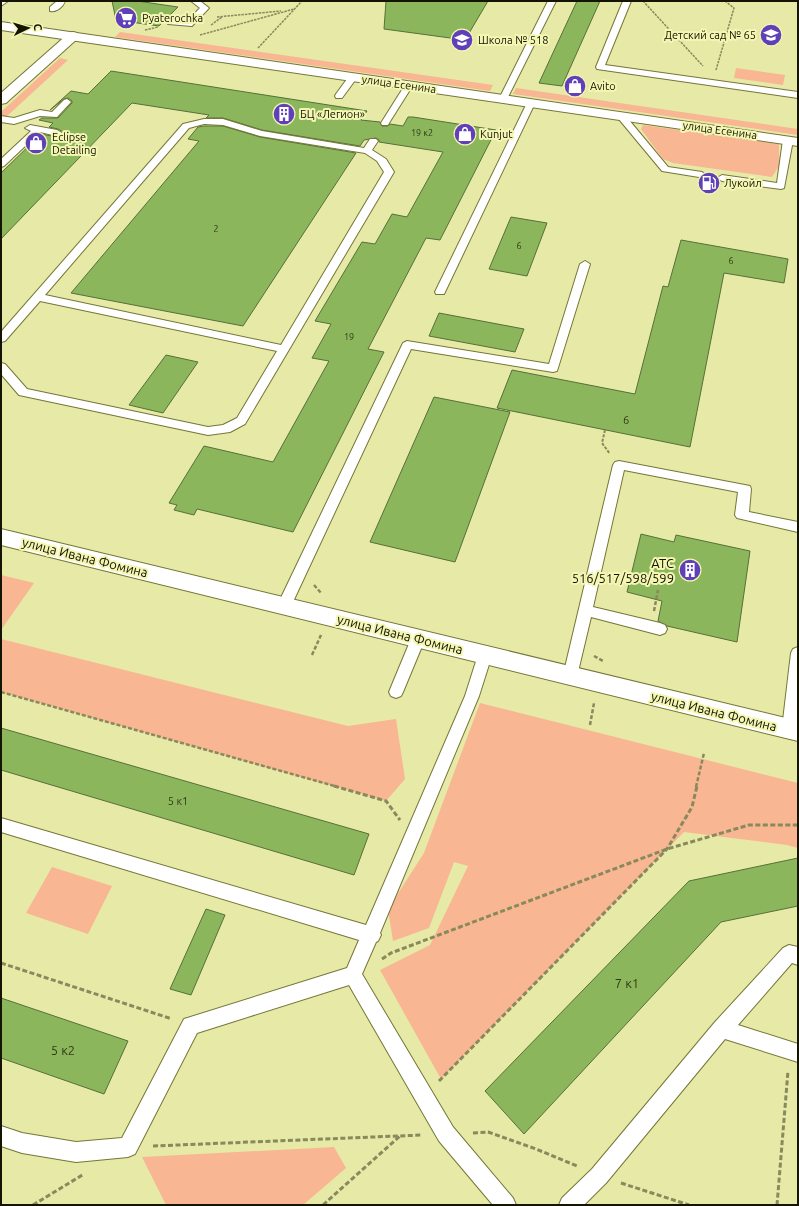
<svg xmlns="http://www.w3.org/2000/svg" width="799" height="1206" font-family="Ubuntu,sans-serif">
<rect width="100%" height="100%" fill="#e7e9a7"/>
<!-- green -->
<g fill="#f8b692">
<polygon points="120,32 493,85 490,91 115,37"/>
<polygon points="60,58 68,60 6,117 1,116 1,112"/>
<polygon points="736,68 785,75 783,85 734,78"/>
<polygon points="516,88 798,129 798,135 513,94"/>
<polygon points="643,125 779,144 779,166 772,177 673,163 663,159 641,129"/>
<polygon points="1,575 34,583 1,630"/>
<polygon points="1,639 348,726 396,719 405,779 386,801 1,692"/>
<polygon points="480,703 798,783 798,848 787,845 684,832 441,1079 380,970 430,945 468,866 454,862 429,928 393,941 388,909 424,853"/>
<polygon points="52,867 112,886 88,934 26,913"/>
<polygon points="334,1147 346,1168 303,1205 166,1205 142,1157"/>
</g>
<!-- building -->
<g fill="#8cb65c" stroke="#567039">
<polygon points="112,1 137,1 178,7 159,26 116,20"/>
<polygon points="386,1 488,1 465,40 384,29"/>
<polygon points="577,1 600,1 562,86 539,83"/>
<polygon points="111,71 367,111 361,120 380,122 382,126 388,126 390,124 403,126 408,117 413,117 496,130 440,240 426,238 368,349 384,352 293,532 197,509 194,515 174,510 177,505 169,503 204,446 273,462 329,361 312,358 331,324 315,321 362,242 375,244 392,214 407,217 443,152 379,142 379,140 376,138 364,140 360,146 262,130 223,118 206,118 209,115 132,103 1,239 1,173 41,134 57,137 63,134 63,132 58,129 49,127 53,123 39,120 42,118 58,118 72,103 72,101 68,98 64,99 50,110 71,91 88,94"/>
<polygon points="204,126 223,126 260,137 356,153 243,326 71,293 199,141 188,139 198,127"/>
<polygon points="511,217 547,223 527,276 489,269"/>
<polygon points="681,240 788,259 784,283 724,273 690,447 497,408 512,370 635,394 663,286 668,287"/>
<polygon points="439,313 524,329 515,352 429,336"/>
<polygon points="166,355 198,362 163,413 129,405"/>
<polygon points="434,397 510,412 455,562 370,542"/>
<polygon points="641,534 674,542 676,535 750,551 737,642 667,626 658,621 662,601 627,592"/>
<polygon points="1,728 369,834 354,875 1,770"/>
<polygon points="798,858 798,906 721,922 524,1134 485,1091 689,881"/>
<polygon points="206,909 225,915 191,995 170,989"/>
<polygon points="1,998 128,1041 104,1094 1,1058"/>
</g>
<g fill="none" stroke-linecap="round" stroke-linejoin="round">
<!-- service casing -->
<g stroke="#757637" stroke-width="2">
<g id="service">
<polygon points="1,1 8,1 1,6"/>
<path d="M57,1H65C63,7 57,12 50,11V7Z"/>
<polygon points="191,1 200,1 209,8 192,26 168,24 168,20 187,21 200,8"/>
<polygon points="548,1 556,1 506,101 500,101 499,99"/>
<polygon points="623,1 631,1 605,65 798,92 798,98 597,69 596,67"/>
<polygon points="353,74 357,77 356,79 342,98 336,98 335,96 336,94 350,75"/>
<polygon points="409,82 413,85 389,123 388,125 382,125 381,123 405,85"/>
<polygon points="67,99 71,102 57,117 40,116 14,124 1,122 1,116 14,118 40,110 52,112 64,100"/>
<polygon points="531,100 535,103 445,292 444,294 436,294 435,292 527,103"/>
<polygon points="621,113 624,114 668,167 702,172 704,174 702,176 699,177 662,171 618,118 617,116 618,114"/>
<path d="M204,119H223L262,131L364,148L370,139H376L378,141L372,150L386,159L394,172L245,424L230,432L208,435L19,395L1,374V363L5,364L27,389L208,427L223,425L237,418L277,351L40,301L5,341L1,342V332L183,124ZM204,124L223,125L260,136L365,153L377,161L384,172L281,345L45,295L189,128Z"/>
<polygon points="30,125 57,130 62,133 57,136 40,132 4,166 1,167 1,159 31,131 25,128"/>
<polygon points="788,137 793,140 784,188 781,189 722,181 717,178 722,175 777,183 783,140"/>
<polygon points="585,261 590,264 557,371 553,372 411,349 291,606 289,610 284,611 279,610 277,606 403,343 407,341 549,364 580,264"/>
<polygon points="619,461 750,486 751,489 749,512 798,522 798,532 737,518 735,515 738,492 624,470 593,607 660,623 665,625 667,629 665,633 660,635 591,617 577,676 575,680 570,682 565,680 563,676 613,465 615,462"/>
<polygon points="418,633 423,635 425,639 403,692 401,696 396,698 391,696 389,692 411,639 413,635"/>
<polygon points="798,647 798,726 795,734 790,736 785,734 782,729 791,653 793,649"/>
<polygon points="485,649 490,651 492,655 479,696 380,933 381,935 378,941 376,942 362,974 453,1127 513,1198 516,1205 493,1205 439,1141 349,985 197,1033 135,1154 128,1157 76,1162 22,1153 1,1146 1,1126 22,1133 76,1142 122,1138 184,1019 347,968 359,940 1,832 1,818 366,925 465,696 478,655 480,651"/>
<polygon points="789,945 798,947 798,965 792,963 738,1025 798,1044 798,1062 725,1039 606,1183 584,1205 559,1205 562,1198 592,1169 715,1022 783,948"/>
</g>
</g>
<!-- minor casing -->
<g stroke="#757637" stroke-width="2">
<g id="minor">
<polygon points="73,32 77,33 79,36 77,39 6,103 1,104 1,93 69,33"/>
<polygon points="1,529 798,721 798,741 1,545"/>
</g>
</g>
<!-- tertiary casing -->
<g stroke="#757637" stroke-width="2">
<polygon id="tertiary" points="1,22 798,138 798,146 1,30"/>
</g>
<!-- path-far3 -->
<g stroke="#88895c" stroke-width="1.5" stroke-dasharray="2.5 1" stroke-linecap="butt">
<polyline points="643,1 703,66"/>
<polyline points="217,17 281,11"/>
<polyline points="211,25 222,17"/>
<polyline points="145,30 158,27"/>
<polyline points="200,35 294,9"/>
<polyline points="258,48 302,1"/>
<polyline points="716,70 734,8 725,1"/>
</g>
<!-- path-far2 -->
<polyline stroke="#88895c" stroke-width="2" stroke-dasharray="3 1.5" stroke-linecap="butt" points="605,430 602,443 610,454"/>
<!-- path-far1 -->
<g stroke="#88895c" stroke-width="2.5" stroke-dasharray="4 2" stroke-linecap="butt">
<polyline points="314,585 321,593"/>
<polyline points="654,611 658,590"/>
<polyline points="312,655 321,635"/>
<polyline points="594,656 603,661"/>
<polyline points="1,692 338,787"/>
<polyline points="590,725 594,703"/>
<polyline points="696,787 704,753"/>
</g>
<!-- path -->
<g stroke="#88895c" stroke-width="3" stroke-dasharray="5 2.5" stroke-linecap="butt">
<polyline points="334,786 386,801 400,820"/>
<polyline points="382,959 391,953 667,849 749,825 798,825"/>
<polyline points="1,963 172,1019"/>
<polyline points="439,1081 667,849 692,807 697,786"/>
<polyline points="473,1133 488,1132 536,1149 577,1166"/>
<polyline points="153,1146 422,1135"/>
<polyline points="621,1183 689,1205"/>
<polyline points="33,1205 84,1174"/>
<polyline points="323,1205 400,1136"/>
<polyline points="777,1205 788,1071"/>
</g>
<!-- service -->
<use href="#service" fill="#fff" fill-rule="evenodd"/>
<!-- minor -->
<use href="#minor" fill="#fff" fill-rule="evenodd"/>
<!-- tertiary -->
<use href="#tertiary" fill="#fff" fill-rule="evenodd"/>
</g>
<!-- icons -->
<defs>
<g id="supermarket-disc" transform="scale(1.15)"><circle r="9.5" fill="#5f40b9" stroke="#f4f6b3"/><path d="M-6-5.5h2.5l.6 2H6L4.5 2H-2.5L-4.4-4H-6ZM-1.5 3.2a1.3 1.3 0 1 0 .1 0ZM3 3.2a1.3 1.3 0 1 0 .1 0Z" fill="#fff"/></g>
<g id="school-disc" transform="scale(1.15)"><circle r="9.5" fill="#5f40b9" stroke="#f4f6b3"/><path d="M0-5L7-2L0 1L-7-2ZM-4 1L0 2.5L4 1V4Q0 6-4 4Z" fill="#fff"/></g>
<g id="shop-disc" transform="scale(1.15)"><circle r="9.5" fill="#5f40b9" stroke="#f4f6b3"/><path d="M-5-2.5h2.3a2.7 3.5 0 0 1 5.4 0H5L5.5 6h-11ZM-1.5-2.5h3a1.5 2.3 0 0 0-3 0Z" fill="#fff"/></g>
<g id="building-disc" transform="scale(1.15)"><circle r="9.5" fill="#5f40b9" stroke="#f4f6b3"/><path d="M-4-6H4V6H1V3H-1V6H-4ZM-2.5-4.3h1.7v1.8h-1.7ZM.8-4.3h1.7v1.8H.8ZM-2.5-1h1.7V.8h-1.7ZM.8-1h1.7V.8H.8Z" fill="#fff"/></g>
<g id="fuel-disc" transform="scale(1.15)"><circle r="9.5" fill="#5f40b9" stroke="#f4f6b3"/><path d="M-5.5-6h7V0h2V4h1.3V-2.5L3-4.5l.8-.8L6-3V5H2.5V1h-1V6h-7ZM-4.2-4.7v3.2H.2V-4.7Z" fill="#fff"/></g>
</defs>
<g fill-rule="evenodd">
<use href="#supermarket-disc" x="126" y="18"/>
<use href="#school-disc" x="771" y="35"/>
<use href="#school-disc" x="462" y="40"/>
<use href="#shop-disc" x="575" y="86"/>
<use href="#building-disc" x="284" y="114"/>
<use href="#shop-disc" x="465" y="134"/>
<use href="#shop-disc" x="36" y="143"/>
<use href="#fuel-disc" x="709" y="183"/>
<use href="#building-disc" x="690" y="570"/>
</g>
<g text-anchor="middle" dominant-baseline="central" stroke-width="4" stroke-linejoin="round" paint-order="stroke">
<!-- far-number labels -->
<g font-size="9" fill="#323c17">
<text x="422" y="133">19 к2</text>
<text x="216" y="229">2</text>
<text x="519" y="246">6</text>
<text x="731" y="261">6</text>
<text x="349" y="337">19</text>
</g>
<!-- far-poi labels -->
<g font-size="11" fill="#141400" stroke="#f4f6b3" text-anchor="start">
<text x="142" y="18">Pyaterochka</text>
<text x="756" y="35" text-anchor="end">Детский сад № 65</text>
<text x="478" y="40">Школа № 518</text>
<text x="590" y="86">Avito</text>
<text x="300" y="114">БЦ «Легион»</text>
<text x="480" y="134">Kunjut</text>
<text x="52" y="137">Eclipse<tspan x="52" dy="13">Detailing</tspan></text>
<text x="724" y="183">Лукойл</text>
</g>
<!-- far-street labels -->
<g font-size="11" fill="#141400" stroke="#f4f6b3">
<text transform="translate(399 84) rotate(8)">улица Есенина</text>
<text transform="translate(720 130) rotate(8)">улица Есенина</text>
</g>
<!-- number labels -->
<g font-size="11" fill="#323c17">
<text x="626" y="420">6</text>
<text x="178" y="801">5 к1</text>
</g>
<!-- street labels -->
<g font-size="13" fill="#141400" stroke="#f4f6b3">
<text transform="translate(85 557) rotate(14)">улица Ивана Фомина</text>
<text transform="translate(400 634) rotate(14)">улица Ивана Фомина</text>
<text transform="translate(714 711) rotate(14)">улица Ивана Фомина</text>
</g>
<!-- poi labels -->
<g font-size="13" fill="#141400" stroke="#f4f6b3" text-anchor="end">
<text x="674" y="563">АТС<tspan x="674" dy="15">516/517/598/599</tspan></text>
</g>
<!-- near-number labels -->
<g font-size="13" fill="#323c17">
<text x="627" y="983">7 к1</text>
<text x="63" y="1050">5 к2</text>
</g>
</g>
<!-- border -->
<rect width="799" height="1206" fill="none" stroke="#141400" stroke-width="4"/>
<!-- north arrow -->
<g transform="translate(28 28) rotate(85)" stroke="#f4f6b3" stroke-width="3" paint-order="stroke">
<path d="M0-3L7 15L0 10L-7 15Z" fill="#141400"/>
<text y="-6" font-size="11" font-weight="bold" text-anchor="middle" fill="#141400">С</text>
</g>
</svg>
